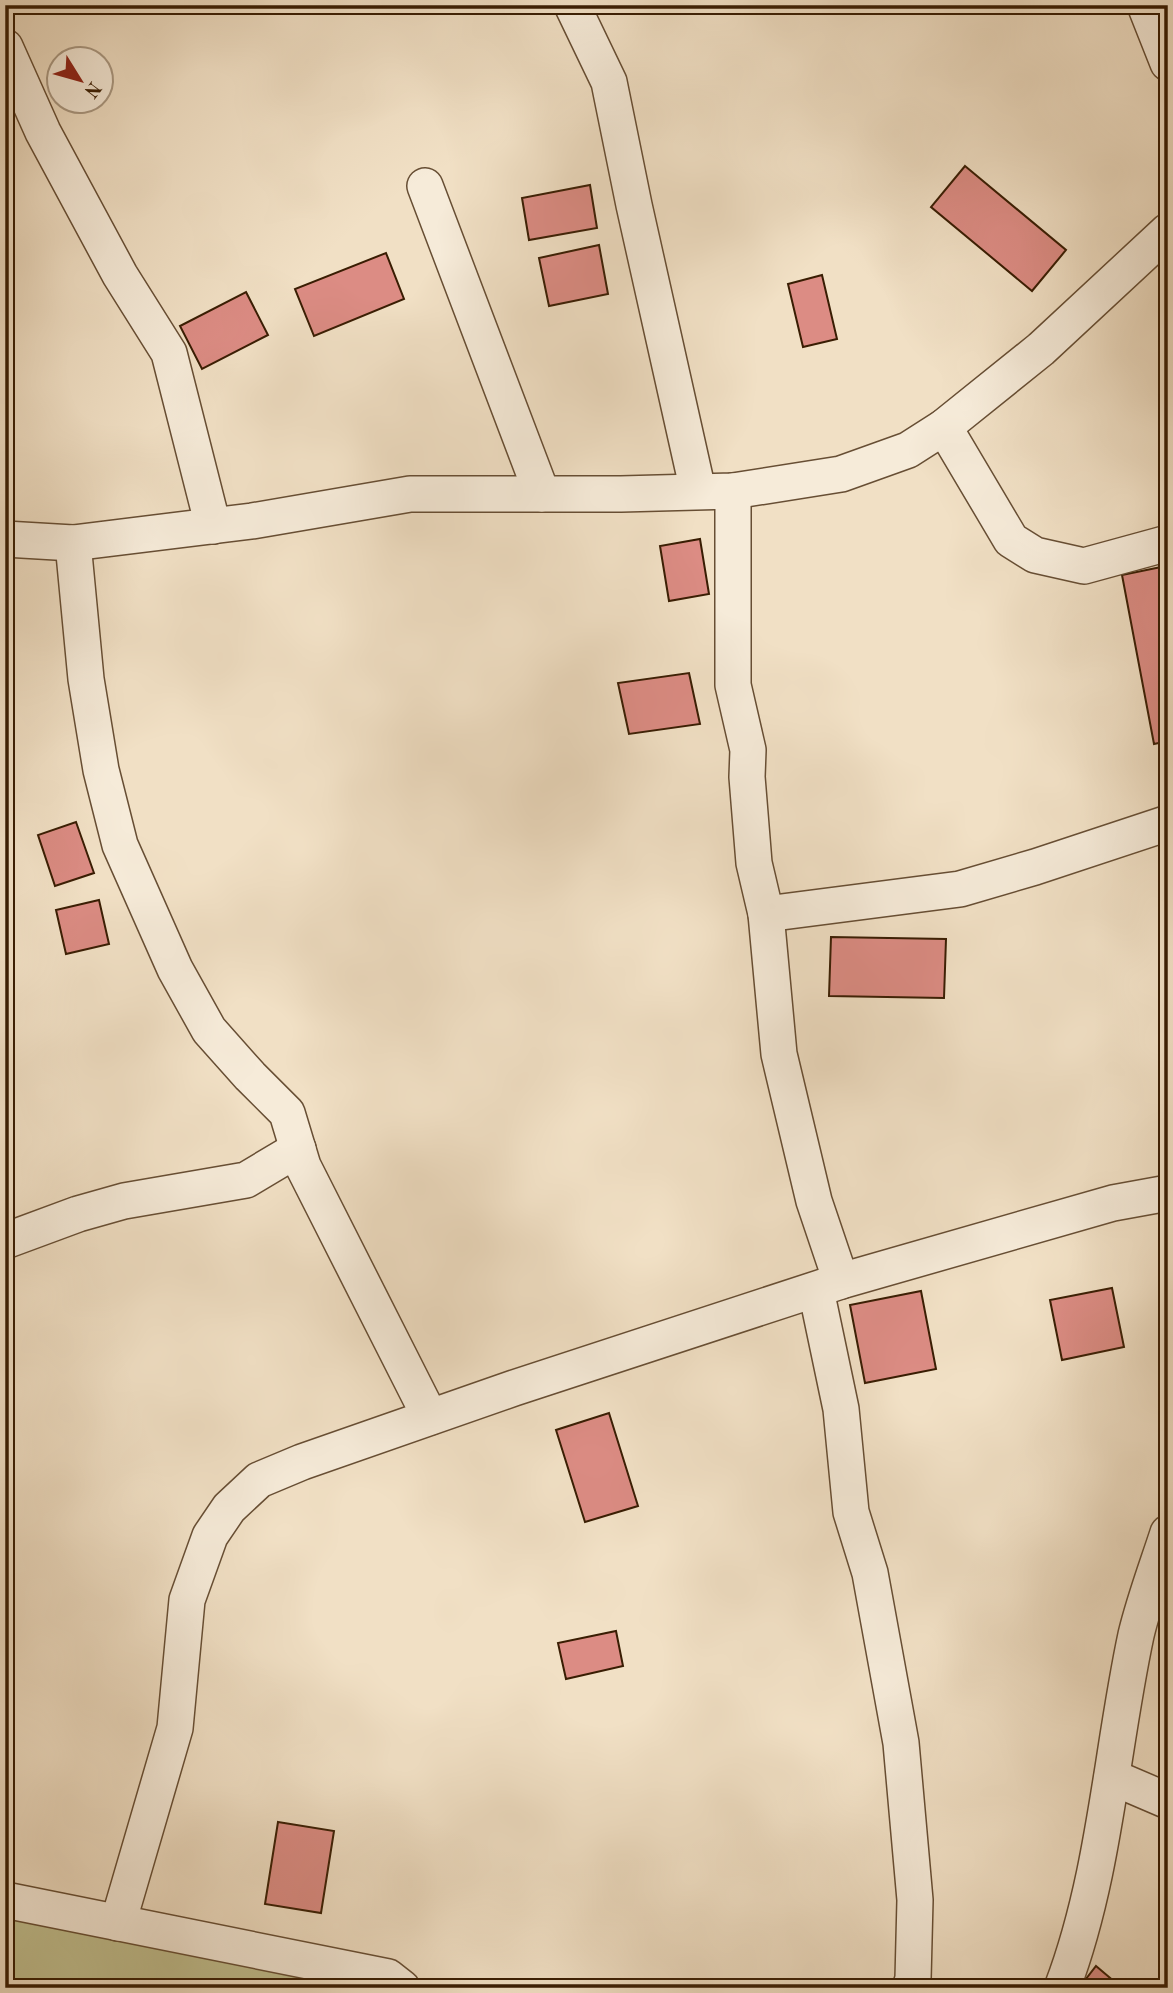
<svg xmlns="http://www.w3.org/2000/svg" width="1173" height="1993" font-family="'Old Standard TT',serif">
<rect width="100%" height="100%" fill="#f1e0c5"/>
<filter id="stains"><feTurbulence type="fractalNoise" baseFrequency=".00286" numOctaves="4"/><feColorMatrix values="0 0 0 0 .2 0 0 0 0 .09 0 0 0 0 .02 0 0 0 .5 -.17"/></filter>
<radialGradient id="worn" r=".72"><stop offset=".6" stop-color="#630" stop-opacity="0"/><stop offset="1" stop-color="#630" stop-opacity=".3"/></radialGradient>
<!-- green -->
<polygon fill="#c1c090" stroke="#7d6e4a" stroke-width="2" points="5,1902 365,1988 5,1988"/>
<!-- building -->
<g fill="#dc8c84" stroke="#391d03" stroke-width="2">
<polygon points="965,166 1066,250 1032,291 931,207"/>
<polygon points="590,185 597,228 529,240 522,198"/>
<polygon points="599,245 608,294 549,306 539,258"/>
<polygon points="386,253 404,299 314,336 295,289"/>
<polygon points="822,275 837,339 803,347 788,284"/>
<polygon points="246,292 268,335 202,369 180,326"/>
<polygon points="700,539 709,594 669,601 660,546"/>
<polygon points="1166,566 1168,741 1154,744 1122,575"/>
<polygon points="689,673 700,724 629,734 618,683"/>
<polygon points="76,822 94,873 55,886 38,835"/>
<polygon points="99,900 109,944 66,954 56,910"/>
<polygon points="831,937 946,939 944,998 829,996"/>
<polygon points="1112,1288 1124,1347 1062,1360 1050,1300"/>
<polygon points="921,1291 936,1369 865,1383 850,1305"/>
<polygon points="609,1413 638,1506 585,1522 556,1430"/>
<polygon points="616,1631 623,1666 566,1679 558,1643"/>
<polygon points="278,1822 334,1831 321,1913 265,1904"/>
<polygon points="1096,1966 1122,1988 1079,1988"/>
</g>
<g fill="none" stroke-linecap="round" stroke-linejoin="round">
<!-- minor casing -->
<g stroke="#674e34" stroke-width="38">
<g id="minor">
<polyline points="572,5 609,82 634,205 698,491"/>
<polyline points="1145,5 1168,63"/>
<polyline points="5,47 43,132 120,275 169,353 213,526"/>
<polyline points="425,186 542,494"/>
<polyline points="944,427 1011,540 1035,555 1084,566 1168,543"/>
<polyline points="733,491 733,685 748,750 747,777 754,863 766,914 779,1054 814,1201 841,1281"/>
<polyline points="5,539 73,543 252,521 410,494 621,494 733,491 841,474 908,450 944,427 1041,349 1168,231"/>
<polyline points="73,543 86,679 101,770 120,845 175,969 209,1030 250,1076 287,1113 303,1166 430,1417"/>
<polyline points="766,914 960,889 1035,867 1168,823"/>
<polyline points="5,1241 78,1214 124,1201 246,1180 298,1149"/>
<polyline points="816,1290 841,1409 851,1512 870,1573 901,1743 915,1900 913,1979 910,1988"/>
<polyline points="1112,1777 1168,1801"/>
<polyline points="5,1900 388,1977 402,1988"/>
<polyline points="118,1923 175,1728 187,1600 210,1536 229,1508 259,1480 302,1462 514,1388 841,1281 1113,1203 1168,1193"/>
<path d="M1062,1988C1105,1875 1111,1752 1136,1635C1144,1601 1157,1567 1168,1533"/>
</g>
</g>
<!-- minor -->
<use href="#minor" stroke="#f6ebd9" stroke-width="35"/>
</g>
<!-- margin -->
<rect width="1173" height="1993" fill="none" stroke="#f1e0c5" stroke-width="28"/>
<rect x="7" y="7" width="1159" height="1979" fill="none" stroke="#391d03" stroke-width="3.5"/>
<rect x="14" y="14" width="1145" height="1965" fill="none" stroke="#391d03" stroke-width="2"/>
<!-- north arrow -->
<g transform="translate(80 80) rotate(127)"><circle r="33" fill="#f6ebd9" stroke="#aa9983" stroke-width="2"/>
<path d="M0-5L12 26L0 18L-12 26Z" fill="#8f2418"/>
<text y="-10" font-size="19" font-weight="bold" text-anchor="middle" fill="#391d03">N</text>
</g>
<rect width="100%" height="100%" filter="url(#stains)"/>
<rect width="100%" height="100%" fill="url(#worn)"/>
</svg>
